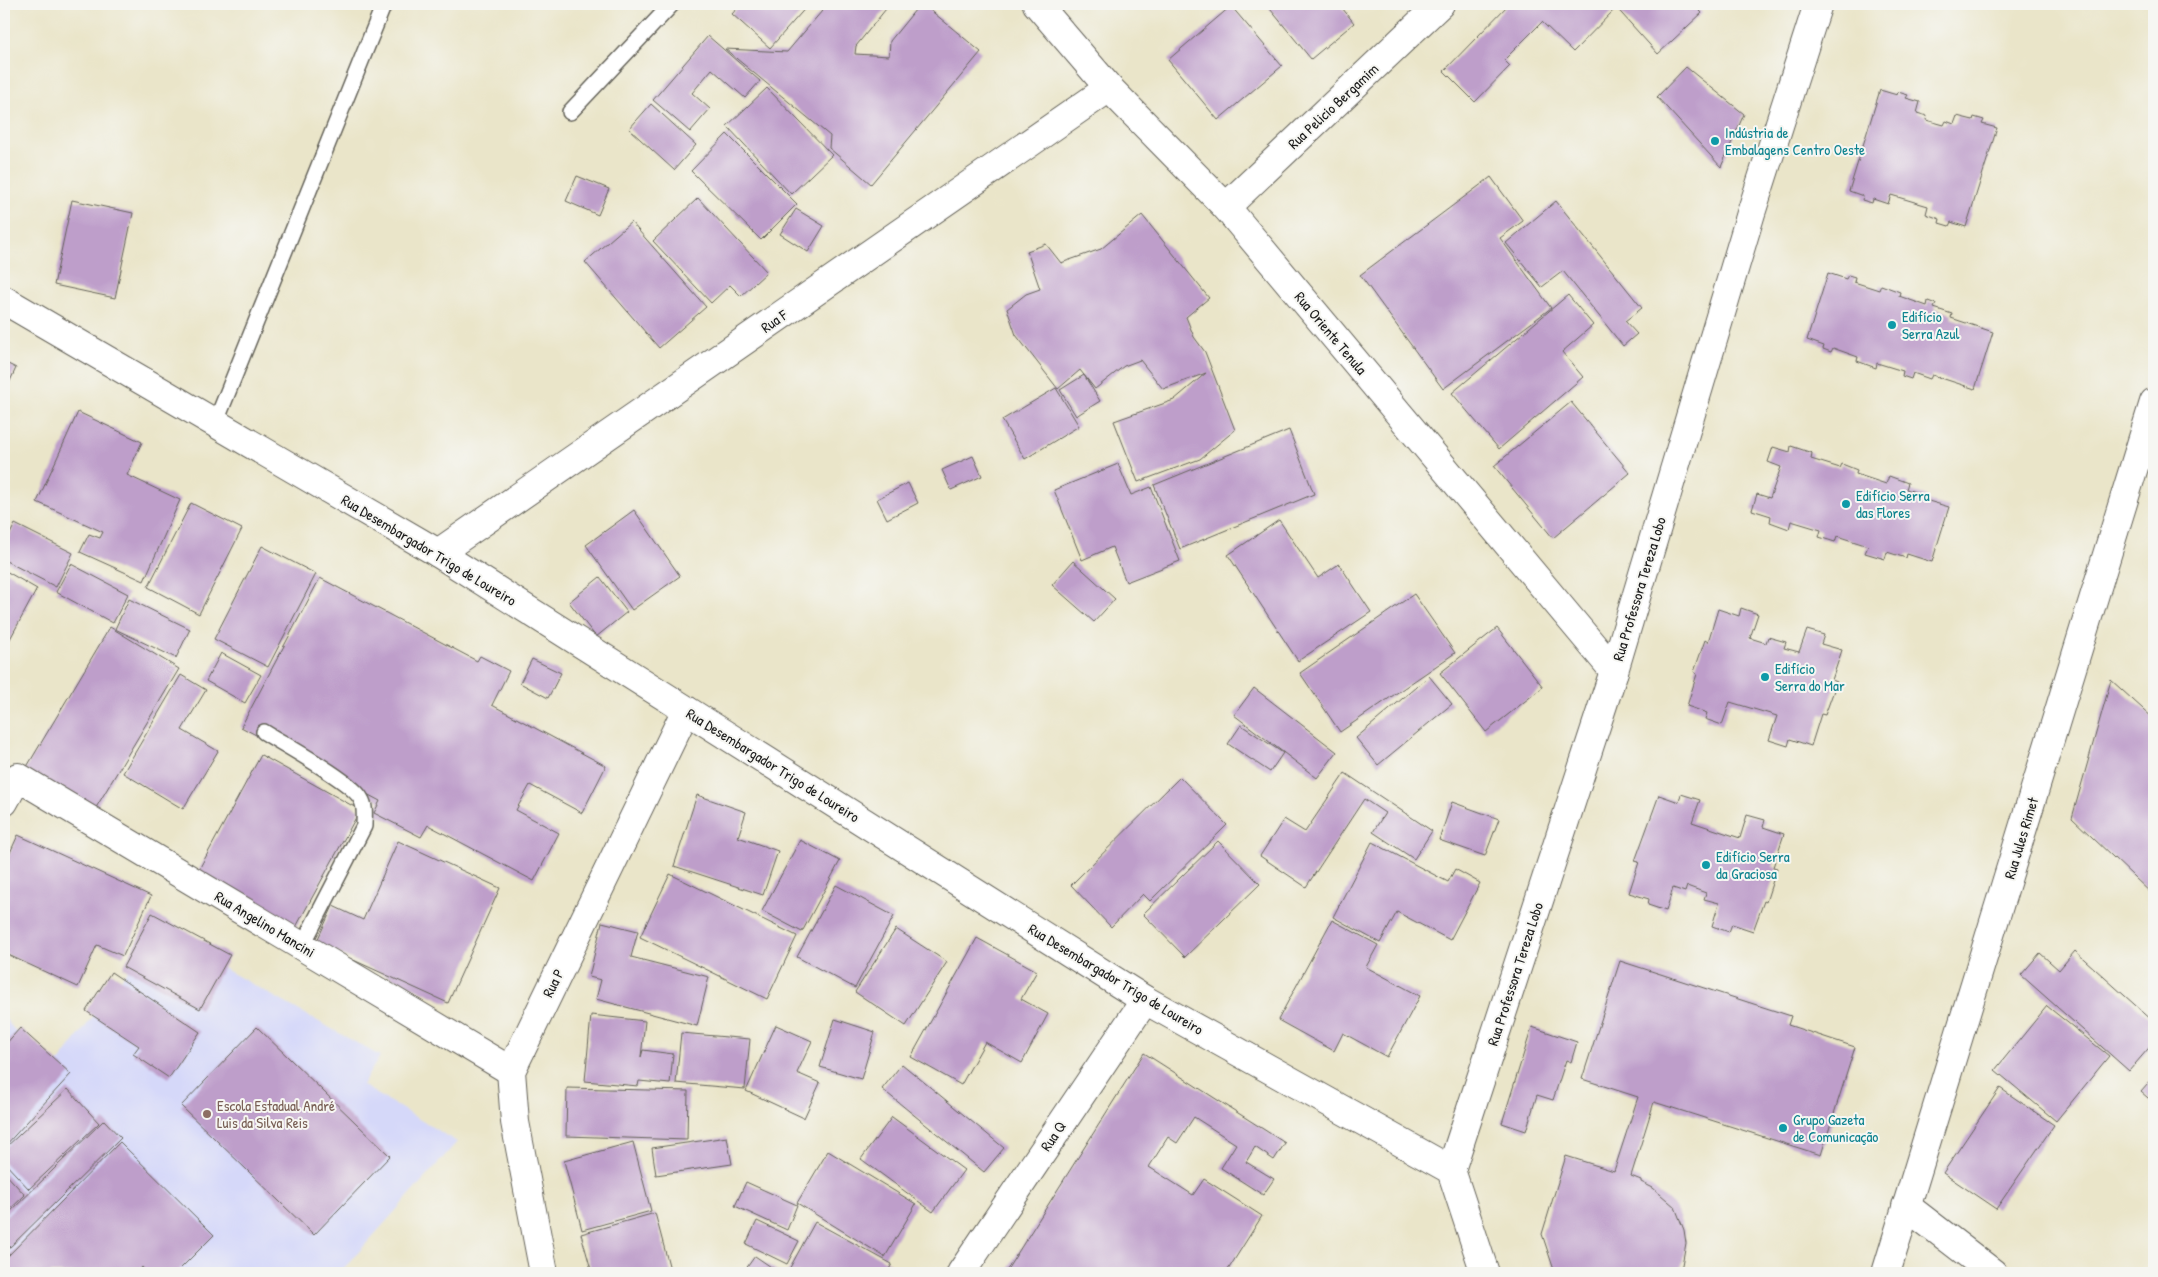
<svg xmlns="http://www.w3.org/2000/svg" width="2158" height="1277" font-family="'Patrick Hand',sans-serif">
<rect width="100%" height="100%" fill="#f6f6f2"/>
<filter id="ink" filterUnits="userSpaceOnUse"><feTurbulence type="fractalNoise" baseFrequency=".02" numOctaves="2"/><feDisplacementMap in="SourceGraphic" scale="10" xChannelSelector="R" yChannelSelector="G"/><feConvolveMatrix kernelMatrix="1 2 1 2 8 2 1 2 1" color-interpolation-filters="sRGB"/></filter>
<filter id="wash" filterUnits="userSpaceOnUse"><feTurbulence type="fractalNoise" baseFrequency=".0096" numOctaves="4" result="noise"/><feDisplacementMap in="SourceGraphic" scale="20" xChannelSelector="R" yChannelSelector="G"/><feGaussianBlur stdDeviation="1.12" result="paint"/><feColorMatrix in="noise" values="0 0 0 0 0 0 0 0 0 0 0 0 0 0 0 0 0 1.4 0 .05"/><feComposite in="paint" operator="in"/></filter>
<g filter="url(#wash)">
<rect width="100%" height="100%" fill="#eae5c9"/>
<!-- built -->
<polygon fill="#d5d8f9" points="157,931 380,1056 362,1085 457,1142 340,1273 4,1273 4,1017 50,1074"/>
<g id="blocks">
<!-- building -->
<g fill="#be9eca">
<polygon points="741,4 809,4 770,48 732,14"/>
<polygon points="828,4 890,4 856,46 855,54 889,56 890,41 920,4 923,4 981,52 871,184 829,148 830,136 725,49 787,52"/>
<polygon points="1266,4 1339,4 1354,23 1311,59"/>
<polygon points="1509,4 1611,4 1616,8 1573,52 1542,22 1504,60 1510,66 1475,102 1444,71"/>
<polygon points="1613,4 1693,4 1702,13 1658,54"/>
<polygon points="1231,6 1282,66 1218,120 1168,60"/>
<polygon points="708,36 760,81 745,98 712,69 692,93 710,109 690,132 653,100"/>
<polygon points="1686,67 1744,114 1721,167 1657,97"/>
<polygon points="767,88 832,155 791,194 727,126"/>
<polygon points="1880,90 1897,95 1898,92 1908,95 1906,98 1920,102 1917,113 1927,116 1926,120 1944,125 1946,121 1954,124 1957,116 1973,120 1974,117 1984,120 1982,124 1997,128 1966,227 1951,222 1949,226 1939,223 1940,219 1926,214 1928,206 1891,195 1888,204 1873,199 1872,203 1862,200 1863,196 1849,191"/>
<polygon points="651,104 696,145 674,170 629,129"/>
<polygon points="727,134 797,204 761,240 691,171"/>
<polygon points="577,176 609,189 598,215 566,201"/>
<polygon points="1491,177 1523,221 1500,238 1551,308 1443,389 1360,275"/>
<polygon points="698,198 767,272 741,296 730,285 711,303 653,241"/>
<polygon points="72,200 133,213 115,298 54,285"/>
<polygon points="1556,201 1642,308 1625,321 1637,334 1623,346 1563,271 1542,287 1506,243"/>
<polygon points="796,209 824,226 808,252 780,234"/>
<polygon points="1142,215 1209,298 1186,317 1194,337 1205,352 1235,430 1200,459 1138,482 1114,421 1174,400 1206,373 1163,389 1140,360 1124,366 1095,389 1080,370 1058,389 1016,335 1007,309 1026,294 1040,289 1027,251 1046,244 1061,263 1101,249"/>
<polygon points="631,222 706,307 659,348 585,262"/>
<polygon points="1828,273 1846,279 1848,275 1855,277 1854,282 1879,290 1881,285 1900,292 1899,296 1927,306 1928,301 1936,304 1934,308 1952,314 1951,318 1993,332 1975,389 1932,375 1930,379 1913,373 1911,379 1902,376 1903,371 1877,363 1876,368 1857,361 1858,357 1833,348 1831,352 1823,349 1824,346 1807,340"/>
<polygon points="1568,295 1593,325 1562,352 1583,377 1499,449 1452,393"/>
<polygon points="4,362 16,368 4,394"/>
<polygon points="1084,375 1100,401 1076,416 1060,390"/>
<polygon points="1056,388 1079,426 1025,459 1002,420"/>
<polygon points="1571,402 1630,473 1553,538 1494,466"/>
<polygon points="78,412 142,442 127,475 180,500 144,581 80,552 89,534 100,538 103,532 37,502"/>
<polygon points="1289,430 1314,494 1180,549 1154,485"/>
<polygon points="1791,446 1812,453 1811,459 1840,468 1842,464 1857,470 1856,474 1886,484 1889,476 1908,483 1906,489 1927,496 1925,500 1949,507 1932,562 1907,554 1906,558 1887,552 1885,559 1865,553 1868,546 1837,536 1835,542 1819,537 1821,530 1791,521 1789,529 1770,522 1771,516 1752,510 1757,494 1770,498 1781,467 1768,462 1773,447 1790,452"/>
<polygon points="973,456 982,476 951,490 942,470"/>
<polygon points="1118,464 1131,495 1151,487 1180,561 1126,582 1112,547 1082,560 1054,490"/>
<polygon points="908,483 918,503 887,519 877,499"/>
<polygon points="191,503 242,529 199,614 148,587"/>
<polygon points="634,510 680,576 632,610 586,545"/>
<polygon points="1279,520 1318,578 1339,564 1371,612 1298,661 1228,555"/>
<polygon points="15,524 73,553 56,587 4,560 4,546"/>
<polygon points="262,546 316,574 268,667 214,639"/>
<polygon points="1073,561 1115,599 1094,622 1052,585"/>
<polygon points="71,564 128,594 113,623 56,592"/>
<polygon points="4,570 37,589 4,650"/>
<polygon points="600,577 627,612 596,637 569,602"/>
<polygon points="320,578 477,661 480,656 509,671 492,705 606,766 582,813 530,785 516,810 559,833 534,881 428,825 421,837 374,813 380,801 241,727"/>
<polygon points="1414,594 1455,653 1340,732 1300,673"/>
<polygon points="129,599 190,629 176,658 115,629"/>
<polygon points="1741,608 1758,614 1750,638 1766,643 1768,637 1786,642 1784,648 1799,652 1807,630 1824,635 1821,644 1842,650 1832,680 1837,682 1825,715 1821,714 1811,746 1790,739 1788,746 1769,740 1777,716 1730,702 1722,725 1705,719 1707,713 1687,706 1697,674 1694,672 1705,640 1708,642 1718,609 1739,616"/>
<polygon points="110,627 179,669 94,811 25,770"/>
<polygon points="1497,628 1543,687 1486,732 1440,673"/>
<polygon points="221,653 261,675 245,703 206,681"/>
<polygon points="532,659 561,673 548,698 520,683"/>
<polygon points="181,675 206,690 182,730 218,751 183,809 123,773"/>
<polygon points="1429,676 1452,704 1378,765 1356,738"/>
<polygon points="2111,680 2154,719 2154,896 2072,818"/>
<polygon points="1254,688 1337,752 1317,778 1234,715"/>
<polygon points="1241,725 1283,753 1270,772 1228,744"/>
<polygon points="261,755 360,810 296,927 197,873"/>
<polygon points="1345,773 1432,831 1414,859 1373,832 1385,813 1364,799 1306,887 1260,856 1284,819 1305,832"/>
<polygon points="1180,777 1227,825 1150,901 1143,894 1111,927 1071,885"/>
<polygon points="1681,794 1700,800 1692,822 1740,838 1747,815 1765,820 1763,827 1784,834 1773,867 1777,868 1766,902 1764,901 1753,931 1732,924 1729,932 1712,926 1719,903 1704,899 1706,893 1687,886 1685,892 1673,888 1666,911 1648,905 1649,899 1629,893 1639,862 1635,861 1659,795 1679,802"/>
<polygon points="697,795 746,812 738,837 778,851 763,895 674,866"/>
<polygon points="1452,802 1499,819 1485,856 1439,840"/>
<polygon points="18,835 151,896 123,956 97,945 78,987 4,953 4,866"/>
<polygon points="800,840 840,861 802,932 762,911"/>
<polygon points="398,841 500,888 448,1003 316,943 333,906 363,920"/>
<polygon points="1218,841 1260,884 1185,957 1143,914"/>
<polygon points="1372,842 1448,882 1455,869 1480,883 1450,940 1397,912 1380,943 1333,917"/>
<polygon points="670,874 797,936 767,999 640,937"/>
<polygon points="836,885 894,916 855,988 797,957"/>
<polygon points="152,913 230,955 200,1009 123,967"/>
<polygon points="1332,920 1378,945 1366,967 1420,996 1387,1057 1343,1033 1334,1051 1278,1020"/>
<polygon points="602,922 638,931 631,957 709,977 697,1026 596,999 601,980 589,977"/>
<polygon points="896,929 947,962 906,1026 855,992"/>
<polygon points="977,938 1037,971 1021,999 1048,1014 1022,1063 985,1042 961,1085 911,1057"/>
<polygon points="2075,951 2154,1022 2154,1042 2129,1071 2021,975 2040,953 2059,970"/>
<polygon points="1620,961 1791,1016 1788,1025 1855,1047 1821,1155 1654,1102 1631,1176 1641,1180 1641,1182 1653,1188 1675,1207 1684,1230 1686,1243 1682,1265 1677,1273 1555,1273 1542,1234 1566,1156 1614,1171 1638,1097 1582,1079"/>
<polygon points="111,972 200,1032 169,1078 133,1054 139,1046 86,1011"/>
<polygon points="2047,1006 2109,1056 2056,1121 1995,1070"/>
<polygon points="591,1015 645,1021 641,1057 643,1050 673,1054 670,1084 639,1081 638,1086 585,1081"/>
<polygon points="835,1019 875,1032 861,1079 820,1067"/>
<polygon points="776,1025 812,1041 797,1073 820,1083 804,1118 746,1091"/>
<polygon points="257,1027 390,1156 314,1235 181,1106"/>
<polygon points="1532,1027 1577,1042 1571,1062 1566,1060 1553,1100 1537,1095 1526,1131 1502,1123"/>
<polygon points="20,1028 71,1074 4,1147 4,1046"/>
<polygon points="681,1033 750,1039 745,1089 676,1083"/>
<polygon points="1144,1053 1285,1143 1274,1160 1255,1147 1246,1162 1274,1179 1263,1195 1221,1168 1236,1144 1194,1117 1177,1143 1168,1137 1149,1167 1193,1195 1204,1179 1262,1216 1226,1273 1005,1273"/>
<polygon points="902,1064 1004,1148 984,1172 882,1089"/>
<polygon points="2154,1077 2154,1103 2141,1092"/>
<polygon points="567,1088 688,1091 687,1140 566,1136"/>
<polygon points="2000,1088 2054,1125 1996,1209 1943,1173"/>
<polygon points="68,1089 99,1123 29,1189 4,1162 4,1149"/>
<polygon points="892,1117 964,1170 933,1212 861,1159"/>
<polygon points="104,1120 121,1138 4,1253 4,1218"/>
<polygon points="727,1137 732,1164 656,1175 652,1148"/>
<polygon points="120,1142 214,1235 176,1273 148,1273 142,1267 136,1273 4,1273 4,1260"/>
<polygon points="633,1142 651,1211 582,1230 564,1161"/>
<polygon points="828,1151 916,1204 885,1257 797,1203"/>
<polygon points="4,1172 25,1195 4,1215"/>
<polygon points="746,1182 797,1205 787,1230 735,1206"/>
<polygon points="655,1213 671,1273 592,1273 581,1234"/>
<polygon points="757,1221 799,1241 787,1264 746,1244"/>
<polygon points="815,1222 892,1264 887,1273 787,1273"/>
<polygon points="755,1256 780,1273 743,1273"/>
</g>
</g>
</g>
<g filter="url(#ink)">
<use href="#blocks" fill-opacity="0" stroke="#646259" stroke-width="1"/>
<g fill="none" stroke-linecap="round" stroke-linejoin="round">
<!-- lane casing -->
<g stroke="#646259" stroke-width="18">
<g id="lane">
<polyline points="570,112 672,4"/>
<polyline points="215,424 384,4"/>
<path d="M264,732C283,744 353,782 361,799C366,807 364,817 364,826L302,946"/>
</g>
</g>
<!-- street casing -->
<g stroke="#646259" stroke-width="30">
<g id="street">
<polyline points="1037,4 1109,88 1226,207 1614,671"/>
<polyline points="1226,207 1440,4"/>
<polyline points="438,553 1109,88"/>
<polyline points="4,802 18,777 511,1071"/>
<polyline points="1451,1170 1614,671 1751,213 1818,4"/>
<polyline points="1906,1206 1993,1273"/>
<polyline points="544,1273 515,1122 511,1071 686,710"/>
<polyline points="961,1273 1145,1000"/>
</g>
</g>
<!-- secondary casing -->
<g stroke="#646259" stroke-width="30">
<g id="secondary">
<polyline points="4,300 438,553 1145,1000 1451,1170 1485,1273"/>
<polyline points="1886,1273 2154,402"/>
</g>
</g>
<!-- lane -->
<use href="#lane" stroke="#fff" stroke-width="15"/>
<!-- street -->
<use href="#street" stroke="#fff" stroke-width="28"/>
<!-- secondary -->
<use href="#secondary" stroke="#fff" stroke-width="28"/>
</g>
</g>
<!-- markers -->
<g fill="#0f9aa8" stroke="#f6f6f2" stroke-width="2">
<circle cx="1715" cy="141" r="5"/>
<circle cx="1892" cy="325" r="5"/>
<circle cx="1846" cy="504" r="5"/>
<circle cx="1765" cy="677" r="5"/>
<circle cx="1706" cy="865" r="5"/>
<circle cx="1783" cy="1128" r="5"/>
</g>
<circle fill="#8d6e63" stroke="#f6f6f2" stroke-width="2" cx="207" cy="1114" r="5"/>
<g text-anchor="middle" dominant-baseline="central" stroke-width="4" stroke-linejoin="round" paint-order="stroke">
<!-- street labels -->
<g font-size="15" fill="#1c1c1c" stroke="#f6f6f2">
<text transform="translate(1333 106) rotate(-43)">Rua Pelicio Bergamim</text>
<text transform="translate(774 321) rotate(-35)">Rua F</text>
<text transform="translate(1331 333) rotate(50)">Rua Oriente Tenula</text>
<text transform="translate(429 550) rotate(31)">Rua Desembargador Trigo de Loureiro</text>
<text transform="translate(1639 589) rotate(-73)">Rua Professora Tereza Lobo</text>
<text transform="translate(773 765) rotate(32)">Rua Desembargador Trigo de Loureiro</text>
<text transform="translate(2021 838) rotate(-73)">Rua Jules Rimet</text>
<text transform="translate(265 924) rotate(31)">Rua Angelino Mancini</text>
<text transform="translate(1515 974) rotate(-72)">Rua Professora Tereza Lobo</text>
<text transform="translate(1116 979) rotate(31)">Rua Desembargador Trigo de Loureiro</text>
<text transform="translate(553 983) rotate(-64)">Rua P</text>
<text transform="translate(1053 1136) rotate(-56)">Rua Q</text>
</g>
<!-- culture labels -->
<g font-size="15" fill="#0d838f" stroke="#f6f6f2" text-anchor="start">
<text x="1725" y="132">Indústria de<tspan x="1725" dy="17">Embalagens Centro Oeste</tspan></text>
<text x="1902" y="316">Edifício<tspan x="1902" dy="17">Serra Azul</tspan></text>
<text x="1856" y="495">Edifício Serra<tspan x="1856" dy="17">das Flores</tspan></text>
<text x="1775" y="668">Edifício<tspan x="1775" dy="17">Serra do Mar</tspan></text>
<text x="1716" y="856">Edifício Serra<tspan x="1716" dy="17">da Graciosa</tspan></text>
<text x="1793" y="1119">Grupo Gazeta<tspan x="1793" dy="17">de Comunicação</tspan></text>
</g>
<!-- education labels -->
<g font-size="15" fill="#785e54" stroke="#f6f6f2" text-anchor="start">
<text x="217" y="1105">Escola Estadual André<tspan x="217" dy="17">Luis da Silva Reis</tspan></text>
</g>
</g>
<!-- margin -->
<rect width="2158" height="1277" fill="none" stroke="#f6f6f2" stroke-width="20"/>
</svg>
